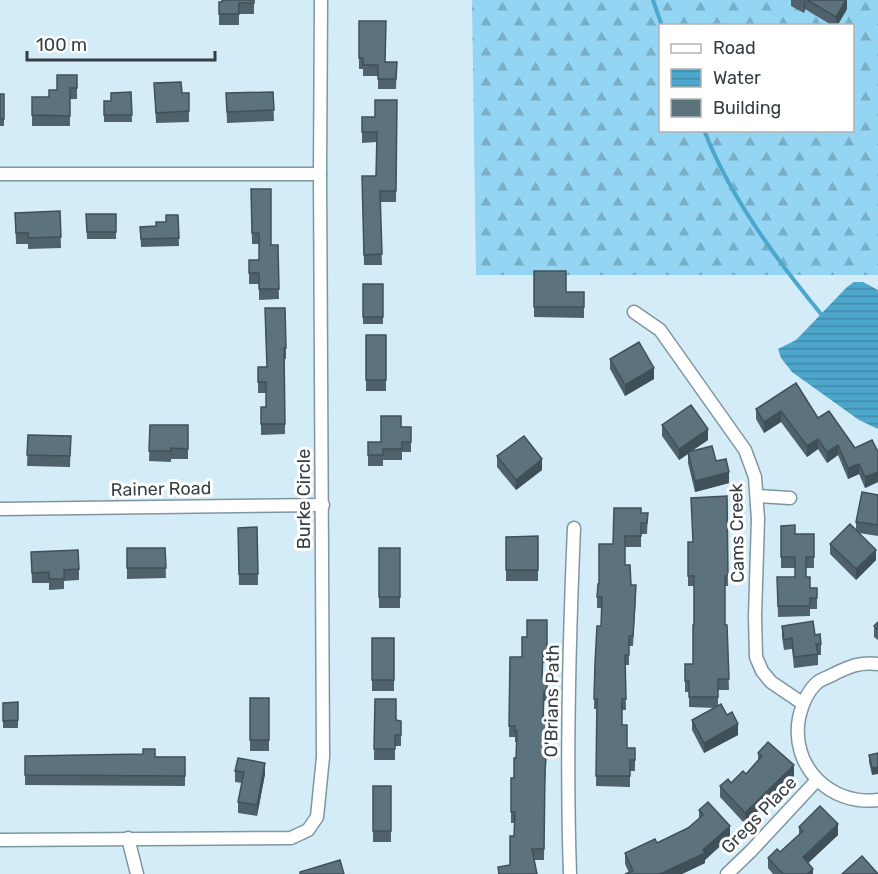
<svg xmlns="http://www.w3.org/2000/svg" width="878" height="874" font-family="Rubik,sans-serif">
<defs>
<pattern id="forest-firs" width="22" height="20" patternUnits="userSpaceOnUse" patternTransform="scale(1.5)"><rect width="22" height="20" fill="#93d5f3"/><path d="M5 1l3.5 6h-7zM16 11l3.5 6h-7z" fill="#79aec6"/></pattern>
<pattern id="water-rules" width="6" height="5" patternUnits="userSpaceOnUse" patternTransform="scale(1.5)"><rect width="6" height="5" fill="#4da7cd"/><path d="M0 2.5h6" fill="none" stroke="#4189a8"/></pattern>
</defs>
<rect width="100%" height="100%" fill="#d4ecf8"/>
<!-- forest -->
<path fill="url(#forest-firs)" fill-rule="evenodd" d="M472,0H878V275H476ZM660,26H852V130H660Z"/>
<!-- water -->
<polygon fill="url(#water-rules)" points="854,282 863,282 878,290 878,429 859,420 792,372 781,358 778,349 796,340 847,287"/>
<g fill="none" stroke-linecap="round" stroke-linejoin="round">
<!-- stream -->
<g stroke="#4da7cd" stroke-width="4">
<polyline points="653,0 662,26"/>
<path d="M704,130C730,197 776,259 821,314"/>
</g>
<!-- minor casing -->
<g stroke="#7f96a1" stroke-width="15">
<g id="minor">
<polyline points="0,174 320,174"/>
<polyline points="634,312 660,330 745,450 755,477 758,519 755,616 756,657 762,671 771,682 802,703"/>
<polyline points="757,496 790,498"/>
<polyline points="0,509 323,505"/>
<path d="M878,664C860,662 850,666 834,674C829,677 822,679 818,682C807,691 802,705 799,718C790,766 830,806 878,800"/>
<polyline points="128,838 137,874"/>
<polyline points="0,840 291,838 308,830 317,817 323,757 320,174 321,0"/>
<path d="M570,874C566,759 569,643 574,528"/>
<polyline points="727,874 751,851 817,780"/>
</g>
</g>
<!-- minor -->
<use href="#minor" stroke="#fff" stroke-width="12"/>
</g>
<!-- wall -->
<g fill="#4f626c">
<polygon points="254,0 254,14 239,14 239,25 219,25 219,2"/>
<polygon points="791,0 847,0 847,9 837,26 833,26 805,9 804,13 791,6"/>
<polygon points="359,21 385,62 397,62 396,89 378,89 378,76 363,76 363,69 359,69"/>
<polygon points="77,75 77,99 70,99 70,126 32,126 32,97 49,97"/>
<polygon points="154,83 182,93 189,93 189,122 156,123"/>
<polygon points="131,92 132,122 104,122 104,101 111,101"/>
<polygon points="273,92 274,121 227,123 226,93"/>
<rect x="0" y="94" width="4" height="32"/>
<polygon points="397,100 396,202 380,202 382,265 364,265 362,176 376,176 377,142 362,143 362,117 375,117"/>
<polygon points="251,189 271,245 278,245 279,299 259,300 259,284 249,284 249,260 259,260 259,244 252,244"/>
<polygon points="60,211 61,248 28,249 28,244 16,244 15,213"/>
<polygon points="86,214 116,214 116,239 87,239"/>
<polygon points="178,215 179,246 141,247 140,227 156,226 166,222"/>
<polygon points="534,271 566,292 584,292 584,318 534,317"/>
<rect x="363" y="284" width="20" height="40"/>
<polygon points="265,319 286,348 286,359 285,359 285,434 261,435 261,407 266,407 266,393 258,393 258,367 267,367"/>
<rect x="366" y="335" width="20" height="56"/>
<polygon points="610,359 654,379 625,396 610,369"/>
<polygon points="796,383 818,418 855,448 878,452 878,482 865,488 859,474 848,479 838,455 827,463 818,449 807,457 781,422 764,433 756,419 756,409"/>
<polygon points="150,425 188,425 188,459 171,459 171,462 149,461"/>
<polygon points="662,425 708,440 691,451 716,461 729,483 695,492 688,463 688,454 679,460 662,436"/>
<polygon points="401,427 411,427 411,452 402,452 402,460 383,460 383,466 368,466 368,442 381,442"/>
<polygon points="28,435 71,436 70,467 27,466"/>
<polygon points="497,456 542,470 516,490 497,467"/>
<polygon points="878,495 878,536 859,533 876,560 856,580 830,554 830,544 856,530 856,522"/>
<polygon points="727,496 728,586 725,586 725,625 727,625 729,690 718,690 718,706 738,735 704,753 692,730 692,720 715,708 689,707 689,692 685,692 685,664 693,664 694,625 694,586 688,586 688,542 693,542"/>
<polygon points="641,513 648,513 647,534 641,534 641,547 625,547 625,565 631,585 636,596 633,646 629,646 629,665 625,665 626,710 622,710 622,725 627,748 635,748 635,771 630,771 630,787 596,786 597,709 594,709 595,663 601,626 602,608 597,608 597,597 599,584 613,544"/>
<polygon points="781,526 795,534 814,534 814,568 806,568 806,577 810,588 817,588 817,609 810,609 810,616 778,617 777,577 795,577 795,568 781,568"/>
<polygon points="257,527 258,585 239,585 238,528"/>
<polygon points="538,536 538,581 506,581 506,537"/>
<polygon points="127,548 165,548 166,578 127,579"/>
<rect x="379" y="548" width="21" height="60"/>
<polygon points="31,552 79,569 79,580 64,581 64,589 49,590 49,583 32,583"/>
<polygon points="547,620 547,663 543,663 543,678 547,678 547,701 544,701 544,718 548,729 545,783 544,860 534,860 537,874 498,874 498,867 510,865 514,836 514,823 511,823 511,778 514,778 516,758 517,742 515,742 515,737 509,737 510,657 522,657 527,637"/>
<polygon points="878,622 878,640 874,637 874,626"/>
<polygon points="782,626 815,635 821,644 821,655 818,655 818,665 794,668 792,649 784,650 782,637"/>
<rect x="372" y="638" width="22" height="53"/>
<rect x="250" y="698" width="19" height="53"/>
<polygon points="375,699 396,720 401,721 401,746 395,746 395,760 374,760"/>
<polygon points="18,702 18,728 3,728 3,703"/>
<polygon points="758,753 794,776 745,824 720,797 720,786 731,783 746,774 758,760"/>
<polygon points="878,753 872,775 869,762 869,755"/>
<polygon points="25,756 185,757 185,786 25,785"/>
<polygon points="235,771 265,774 257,816 238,813 238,802 242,783 235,782"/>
<rect x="373" y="786" width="18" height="56"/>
<polygon points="699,810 730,837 705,860 705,863 682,874 625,874 629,873 625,864 625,853 657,843 688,828 699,819"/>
<polygon points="799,827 838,835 808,863 813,874 773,874 768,868 768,858 780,852 799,836"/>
</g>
<!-- shaded-wall -->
<g fill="#405058">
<polygon points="805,0 805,9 804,13 804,2"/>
<polygon points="846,0 847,0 847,9 837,26 836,26 836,17"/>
<polygon points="654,368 654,379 625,396 625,385"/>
<polygon points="781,411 781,422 764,433 764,422"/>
<polygon points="708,429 708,440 679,460 679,449"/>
<polygon points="818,439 818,449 807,457 807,446"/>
<polygon points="838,445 838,455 827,463 827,452"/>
<polygon points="542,459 542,470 516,490 516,480"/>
<polygon points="859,464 859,474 848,479 848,468"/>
<polygon points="729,472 729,483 695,492 695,481"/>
<polygon points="878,472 878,482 865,488 865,477"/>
<polygon points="876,550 876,560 856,580 856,569"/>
<polygon points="738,724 738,735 704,753 704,743"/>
<polygon points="265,763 265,774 257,816 257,805"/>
<polygon points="794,765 794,776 745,824 745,813"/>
<polygon points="878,767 878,774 872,775 872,768"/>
<polygon points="838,824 838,835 803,868 803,857"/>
<polygon points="730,826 730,837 705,860 705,863 682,874 660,874 703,850"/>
<polygon points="813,869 813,874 807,874"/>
</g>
<!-- building -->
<g fill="#5c727d" stroke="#405058" stroke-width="1.5">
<polygon points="222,0 254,0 254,3 239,3 239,14 219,14 219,2 222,2"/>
<polygon points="807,0 846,0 836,17"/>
<polygon points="359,21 386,21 385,62 397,62 396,79 378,79 378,65 363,65 363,58 359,58"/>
<polygon points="57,75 77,75 77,88 70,88 70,116 32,115 32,97 49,97 49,90 57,90"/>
<polygon points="181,82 182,93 189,93 189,111 156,113 154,83"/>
<polygon points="131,92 132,115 104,115 104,101 111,101 111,93"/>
<polygon points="273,92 274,110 227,112 226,93"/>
<rect x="0" y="94" width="4" height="25"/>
<polygon points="375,100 397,100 396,191 380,191 382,254 364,255 362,176 376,176 377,132 362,132 362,117 375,117"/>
<polygon points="251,189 271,189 271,245 278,245 279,289 259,289 259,273 249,273 249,260 259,260 259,233 252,233"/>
<polygon points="60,211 61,237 28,238 28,233 16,233 15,213"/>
<polygon points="86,214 116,214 116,232 87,232"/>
<polygon points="166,215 178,215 179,238 141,239 140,227 156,226 156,222 166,222"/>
<polygon points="534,271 566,271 566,292 584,292 584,307 534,307"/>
<rect x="363" y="284" width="20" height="33"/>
<polygon points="265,308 285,308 286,348 284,348 285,424 261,424 261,407 266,407 266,382 258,382 258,367 267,367"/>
<rect x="366" y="335" width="20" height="45"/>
<polygon points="639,342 654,368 625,385 610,359"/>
<polygon points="796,383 818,418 829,411 855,448 872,440 878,452 878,472 865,477 859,464 848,468 838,445 827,452 818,439 807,446 781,411 764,422 756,409"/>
<polygon points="691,405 708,429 679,449 662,425"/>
<polygon points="381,416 401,416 401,427 411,427 411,442 402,442 402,449 383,449 383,455 368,455 368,442 381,442"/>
<polygon points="150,425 188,425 188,449 171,448 171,451 149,451"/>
<polygon points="28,435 71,436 70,456 27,455"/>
<polygon points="524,436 542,459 516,480 497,456"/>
<polygon points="712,446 716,461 726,459 729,472 695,481 688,452"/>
<polygon points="862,492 878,495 878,525 856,522"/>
<polygon points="727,496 728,576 725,576 725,625 727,625 729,679 718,679 718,697 689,697 689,681 685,681 685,664 693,664 693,625 694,625 694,576 688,576 688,542 693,542 691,498"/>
<polygon points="614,508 641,508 641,513 648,513 647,523 641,523 641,536 625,536 625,565 630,565 631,585 636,585 633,636 629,636 629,655 625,655 626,699 622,699 622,725 627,725 627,748 635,748 635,760 630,760 630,776 596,776 597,699 594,699 595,663 597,626 601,626 602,597 597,597 598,584 599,584 599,544 613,544"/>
<polygon points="850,524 876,550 856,569 830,544"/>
<polygon points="795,525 795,534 814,534 814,557 806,557 806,577 810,577 810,588 817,588 817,598 810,598 810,606 778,606 777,577 795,577 795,557 781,557 781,526"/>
<polygon points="257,527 258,574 239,574 238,528"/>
<polygon points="538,536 538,570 506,570 506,537"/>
<polygon points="127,548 165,548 166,568 127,568"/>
<rect x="379" y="548" width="21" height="49"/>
<polygon points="78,550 79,569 64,570 64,579 49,579 49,572 32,573 31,552"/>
<polygon points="527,620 547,620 547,652 543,652 542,678 547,678 547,691 544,691 543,718 548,718 545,773 544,849 532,849 537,874 499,874 498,867 510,865 510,836 514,836 515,812 511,812 511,778 514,778 514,758 516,758 517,731 515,731 515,726 509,726 510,657 522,657 522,637 527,637"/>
<polygon points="813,621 815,635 820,634 821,644 816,644 818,654 794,657 792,638 784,640 782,626"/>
<polygon points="878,622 878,630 874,626"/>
<rect x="372" y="638" width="22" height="42"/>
<rect x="250" y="698" width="19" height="42"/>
<polygon points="375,699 396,699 396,720 401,721 401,735 395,735 395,749 374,749"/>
<polygon points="18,702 18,720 3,721 3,703"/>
<polygon points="721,704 727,715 732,712 738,724 704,743 692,720"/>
<polygon points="768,742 794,765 745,813 720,786 728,779 731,783 743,771 746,774 762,756 758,753"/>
<polygon points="143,749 155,749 155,757 185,757 185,776 25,775 25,756 143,754"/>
<polygon points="878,753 878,767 872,768 869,755"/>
<polygon points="238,758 265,763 257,805 238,802 244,772 235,771"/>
<rect x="373" y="786" width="18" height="45"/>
<polygon points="708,802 730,826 703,850 705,853 660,874 625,874 633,871 625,853 655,839 657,843 688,828 703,815 699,810"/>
<polygon points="820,806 838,824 803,857 813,869 807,874 783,874 768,858 777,849 780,852 803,831 799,827"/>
<polygon points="862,856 878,874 842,874"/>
<polygon points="340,860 344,874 300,874 300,872"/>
</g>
<g text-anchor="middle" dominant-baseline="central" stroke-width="6" stroke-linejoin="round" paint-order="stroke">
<!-- street labels -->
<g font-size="18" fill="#353f43" stroke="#fff">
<text transform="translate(161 489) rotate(-1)">Rainer Road</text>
<text transform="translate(304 499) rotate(-90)">Burke Circle</text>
<text transform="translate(737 533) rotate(-91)">Cams Creek</text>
<text transform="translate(552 701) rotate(-89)">O'Brians Path</text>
<text transform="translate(759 815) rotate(-46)">Gregs Place</text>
</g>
</g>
<!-- legend -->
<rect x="659" y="24" width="195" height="108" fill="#ffffff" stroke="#aeb2b4" stroke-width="1.5"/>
<rect x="671" y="44" width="30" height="9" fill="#ffffff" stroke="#aeb2b4" stroke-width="1.5"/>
<text x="713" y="54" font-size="18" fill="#353f43">Road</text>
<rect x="671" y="69" width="30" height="18" fill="url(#water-rules)" stroke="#aeb2b4" stroke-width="1.5"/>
<text x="713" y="84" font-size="18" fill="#353f43">Water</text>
<rect x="671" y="99" width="30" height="18" fill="#5c727d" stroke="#aeb2b4" stroke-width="1.5"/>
<text x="713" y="114" font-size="18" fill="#353f43">Building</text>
<!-- scale -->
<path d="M27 51v9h188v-9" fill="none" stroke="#353f43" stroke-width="3"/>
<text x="36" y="51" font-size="18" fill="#353f43" stroke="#ffffff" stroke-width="4.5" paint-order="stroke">100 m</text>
</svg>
